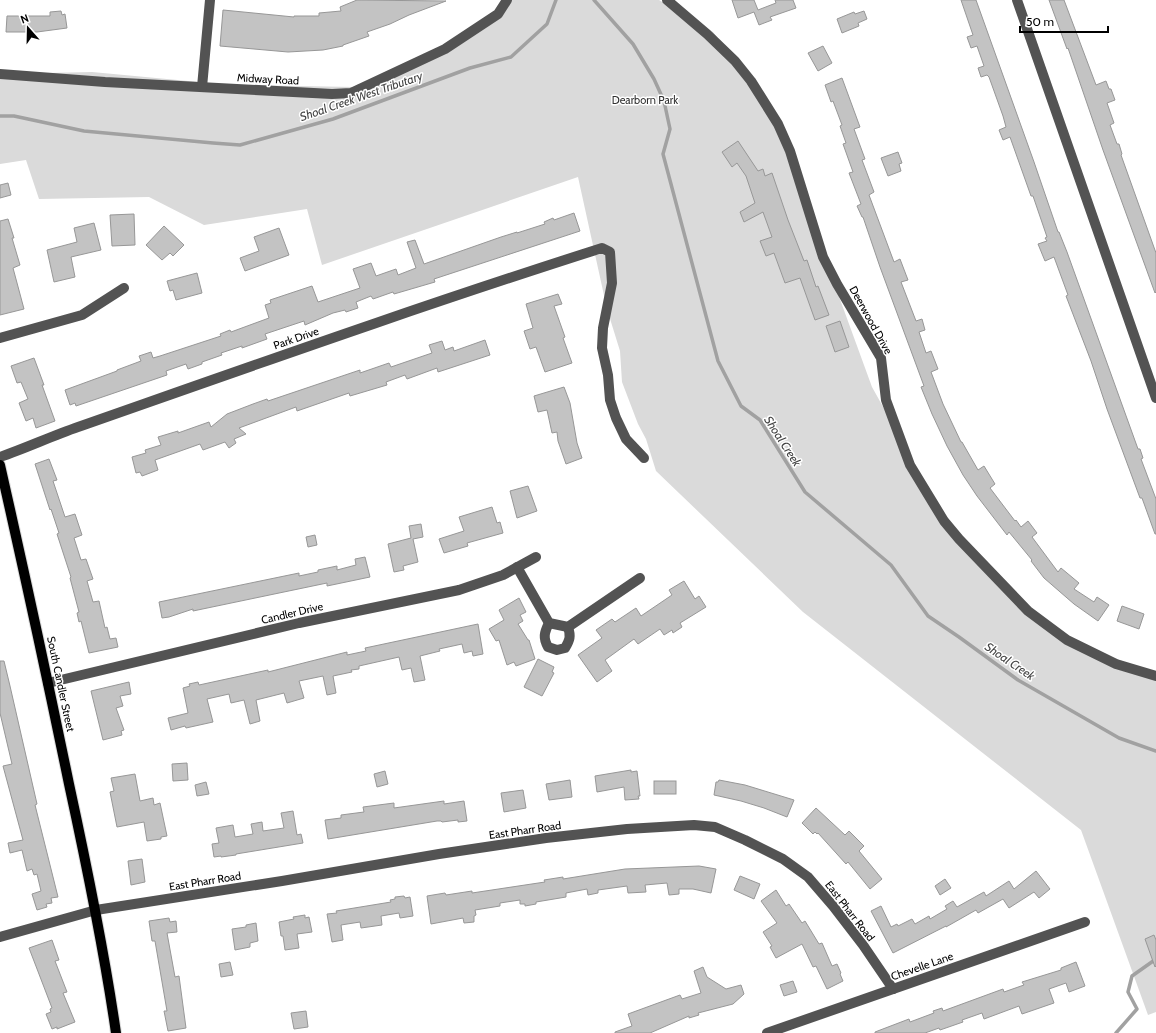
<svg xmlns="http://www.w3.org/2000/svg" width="1156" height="1033" font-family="Cabin,sans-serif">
<rect width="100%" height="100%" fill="#fff"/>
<!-- green -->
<polygon fill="#dadada" points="507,0 659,0 713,32 780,119 818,239 872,387 956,538 1062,638 1156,674 1156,1012 1148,1015 1081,830 803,612 656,471 646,439 638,424 622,382 620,351 607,309 578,177 322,265 307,209 204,225 149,197 39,199 26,160 0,164 0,74 92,72 231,85 355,87 437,57 502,10"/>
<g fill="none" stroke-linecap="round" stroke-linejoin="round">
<!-- stream -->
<g stroke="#a1a1a1" stroke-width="3.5">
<polyline points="594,0 633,44 654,79 664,101 670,129 663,154 718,361 741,406 760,420 805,492 891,565 928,616 959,637 1018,680 1119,738 1156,751"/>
<polyline points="0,116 14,116 84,131 213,143 240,145 333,119 470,68 511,57 547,24 556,0"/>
<polyline points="1116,1033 1137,1009 1128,992 1132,976 1156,959"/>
</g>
</g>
<!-- building -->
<g fill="#c3c3c3" stroke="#979797">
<polygon points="357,0 446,1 409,15 390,24 367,32 369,36 343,45 343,46 323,50 288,52 220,46 223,10 294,17 294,16 319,16 319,13 341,11 340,7"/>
<polygon points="732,0 754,0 758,10 776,3 775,0 793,0 796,8 770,17 772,20 759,25 754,12 738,18"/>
<polygon points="961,0 976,0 1034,162 1058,232 1059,232 1067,252 1138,449 1140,449 1143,458 1141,459 1156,499 1156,534 1155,534 1142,498 1140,498 1107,409 1091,361 1066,296 1068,295 1054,257 1045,261 1038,244 1047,241 1045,238 1047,237 1033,196 1031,196 1010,137 1003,140 999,130 1006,127 1003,116 989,77 987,75 981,77 978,68 984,66 977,46 971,48 967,37 973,35"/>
<polygon points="1049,0 1064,0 1096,85 1106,81 1109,89 1111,89 1115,100 1107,103 1114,123 1110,125 1117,144 1119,144 1122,154 1121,155 1156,253 1156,292 1155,293 1103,150 1068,48 1067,49"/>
<polygon points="61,11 62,15 65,14 67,28 37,32 6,32 7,16 50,16 50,12"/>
<polygon points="864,11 867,19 858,23 859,26 842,33 837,19 854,12 855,14"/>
<polygon points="823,46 832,63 818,71 808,53"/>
<polygon points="842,78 860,127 854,129 865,159 862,160 874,192 869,195 894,262 900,259 908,280 901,282 916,321 922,319 925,330 919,332 926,353 931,351 938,369 931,372 943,404 961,442 962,442 978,470 984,466 995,484 990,488 1015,521 1016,520 1021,527 1028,521 1037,533 1032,537 1058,572 1061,568 1079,583 1074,589 1094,602 1097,597 1109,605 1098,621 1074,604 1044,578 1031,561 1032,560 1009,532 1007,535 977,496 963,475 947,446 932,414 921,387 924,386 880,267 863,217 862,217 857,206 861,204 849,173 853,172 843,144 846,143 840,126 842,125 833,101 831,102 825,85"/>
<polygon points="738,141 758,171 763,169 765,176 772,173 788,220 804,261 807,260 816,287 818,286 829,315 815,320 800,278 785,283 774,253 766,256 760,241 772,237 763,212 744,222 740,212 755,203 746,176 737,163 732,167 722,152"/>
<polygon points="898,152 902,163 899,164 901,171 888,176 881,158"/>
<polygon points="8,183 11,195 0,198 0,185"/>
<polygon points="574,213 580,231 434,279 435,282 394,294 393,292 373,299 371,296 356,302 358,308 346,312 345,310 333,313 305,325 304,321 265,334 267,339 242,348 242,346 221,353 222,355 202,362 202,364 188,369 186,364 166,371 167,375 76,406 75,403 70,405 65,390 117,371 117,370 141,361 139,356 151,352 153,358 160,356 221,336 220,334 230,330 231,332 269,318 265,305 271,303 270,300 312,286 318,302 360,288 353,269 371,263 376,276 396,269 398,275 416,268 407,242 415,240 424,264 501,237 517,232 517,233 545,224 544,222 553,218 554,220"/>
<polygon points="134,214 135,245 112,246 110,215"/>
<polygon points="8,219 14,238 12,238 20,265 13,268 24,309 0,315 0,221"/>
<polygon points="94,223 101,250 71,257 75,277 54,282 47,250 77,242 74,228"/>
<polygon points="164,226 184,245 173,256 170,253 162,260 146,245"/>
<polygon points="279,228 289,255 245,271 240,258 259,251 254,237"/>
<polygon points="197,273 202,293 176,300 173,290 170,291 167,281"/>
<polygon points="558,294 562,304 554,306 565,337 563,338 572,363 545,372 536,347 530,349 524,331 533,328 526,304"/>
<polygon points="840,321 849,347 835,352 826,326"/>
<polygon points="485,340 490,355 438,372 437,368 407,379 405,375 386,382 387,385 350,396 349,393 297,411 296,407 239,428 246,434 234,439 236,443 229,448 225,442 203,450 200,444 155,460 158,470 142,476 140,472 136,473 132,457 146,453 145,450 161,445 158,437 178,431 178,433 209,422 211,427 227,414 253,404 267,399 268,401 360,370 360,373 389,363 391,367 432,353 429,345 442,341 445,350 453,347 454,351"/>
<polygon points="34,358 44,385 42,385 55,421 36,428 33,418 26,421 19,403 28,399 21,382 17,383 11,366"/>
<polygon points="564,387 570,403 577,443 582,458 566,464 558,441 557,432 552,433 547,410 538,412 534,396"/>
<polygon points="49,459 57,480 53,481 65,517 75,514 82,535 74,538 81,560 86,559 93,579 87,581 93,602 99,601 105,628 107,627 110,639 116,638 118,647 89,653 81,621 79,622 77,613 79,612 70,578 71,577 57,534 59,533 51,509 50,510 35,464"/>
<polygon points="528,486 537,511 517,518 510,491"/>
<polygon points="492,507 497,523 500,522 503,533 467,543 468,546 444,553 439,539 464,531 459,517"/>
<polygon points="421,524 423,537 413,539 418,562 403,566 404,570 394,572 388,544 411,538 409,526"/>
<polygon points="315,535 317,545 308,547 306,537"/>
<polygon points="365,557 370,577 327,586 327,583 193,611 193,609 169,617 162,618 159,602 299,573 299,576 318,572 318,570 337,566 337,570 356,565 355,559"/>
<polygon points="684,581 695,599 699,596 706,607 680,623 682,627 673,633 672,630 664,635 660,629 638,644 634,639 605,660 612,671 597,682 578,655 602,638 596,630 612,619 615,622 636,608 641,616 672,595 669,590"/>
<polygon points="519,598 526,612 520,615 523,621 518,624 528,640 529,640 535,659 516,666 514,662 507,665 499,640 496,641 489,629 504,620 499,610"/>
<polygon points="1122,606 1144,614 1139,629 1117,621"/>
<polygon points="478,624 483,654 473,656 472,651 464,653 462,644 439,649 440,651 420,656 425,680 414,682 411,668 402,670 399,657 359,666 359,669 351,670 352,672 333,676 336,693 327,695 323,676 299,681 304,698 287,703 284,693 256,700 260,721 250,724 244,700 231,703 229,694 207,699 213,722 186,728 185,726 171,730 168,718 188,713 183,688 190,686 189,684 198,682 199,685 268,670 268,672 347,652 347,655 366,651 365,648"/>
<polygon points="538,659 554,667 552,672 554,673 542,696 524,687"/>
<polygon points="0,661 4,661 10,686 37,804 35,805 58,897 51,898 52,903 46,904 47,907 37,910 32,894 41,891 37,874 34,875 32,869 27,871 22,850 10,853 8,843 23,840 3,766 12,764 0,713"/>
<polygon points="129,682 131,694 120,696 123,706 116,708 124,730 121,731 122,735 103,740 91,691"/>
<polygon points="187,763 188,780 173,781 172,764"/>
<polygon points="631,770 631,772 637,771 640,796 638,796 639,799 625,800 624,787 597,792 595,776"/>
<polygon points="385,771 388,784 377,787 374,774"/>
<polygon points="135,774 140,801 153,798 154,805 160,803 167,836 161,837 161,839 147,841 144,822 117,827 110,792 114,791 111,778"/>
<polygon points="570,780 572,797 549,800 546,784"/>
<polygon points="719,780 745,785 794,800 787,817 764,808 741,801 714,795 716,782 718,782"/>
<rect x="654" y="781" width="22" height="13"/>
<polygon points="206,782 209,794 197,796 195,785"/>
<polygon points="523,790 526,808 504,812 501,793"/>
<polygon points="444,801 444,804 464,801 467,821 458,822 458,820 442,822 441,821 437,821 328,839 325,820 341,818 341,815 364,812 363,807 394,803 394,808"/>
<polygon points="816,808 845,835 849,831 864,846 859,851 882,879 870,889 848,862 846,864 818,833 817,834 815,832 813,834 802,823"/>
<polygon points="293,811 297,835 301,834 303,843 236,854 236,855 221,857 221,856 214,857 212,844 219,843 216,828 233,825 235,837 253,834 251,824 262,822 263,831 284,828 281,813"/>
<polygon points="142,859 145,882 131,885 128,861"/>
<polygon points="699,866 716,869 711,893 693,889 679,889 679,894 669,895 667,883 645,885 646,892 628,893 627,886 598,890 598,893 588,895 587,889 566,893 566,897 536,902 536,904 525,906 525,904 520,904 520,900 500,903 500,906 475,910 476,915 474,916 474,922 464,923 463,918 431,924 427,896 445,893 446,895 472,891 472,893 545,882 544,880 563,877 563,879 625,869"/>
<polygon points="1036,871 1050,889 1039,898 1034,892 1009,908 1003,899 978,913 976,910 946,927 946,926 893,953 871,911 881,906 891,927 897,924 898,926 912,919 915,924 929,916 930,919 947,909 945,906 953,901 957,907 984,892 986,896 1009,881 1014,889"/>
<polygon points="740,876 760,884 754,899 734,890"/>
<polygon points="945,879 951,888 940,895 935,886"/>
<polygon points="776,890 786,906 789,904 802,923 805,921 819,944 822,943 832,966 837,964 841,973 840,974 843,981 827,989 816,966 813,967 802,944 776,958 770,947 772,946 763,932 777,923 761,901"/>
<polygon points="404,896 405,898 410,897 413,916 400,918 399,913 381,916 382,925 361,928 360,922 341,925 343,940 332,942 327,914 337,913 336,911 391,902 390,900 395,899 395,897"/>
<polygon points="305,915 305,918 309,917 312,932 297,934 299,948 285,950 283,936 281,936 279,922 294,919 293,917"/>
<polygon points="169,918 170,922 176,921 177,932 167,933 175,977 179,976 186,1028 168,1031 164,1011 167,1011 155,941 152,941 149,921"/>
<polygon points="256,923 258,941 250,943 250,947 235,950 232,929 246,927 246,925"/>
<polygon points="1154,935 1156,940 1156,966 1155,967 1145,939"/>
<polygon points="52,940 59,960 55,961 67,992 63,993 75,1022 57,1029 57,1027 52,1029 46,1014 51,1012 50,1009 52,1008 29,948"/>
<polygon points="230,962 233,975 221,977 219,964"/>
<polygon points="1076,962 1085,986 1069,992 1066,983 1049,989 1054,1003 1022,1014 1019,1006 984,1019 982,1013 962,1020 963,1022 940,1030 939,1028 925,1033 875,1033 875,1032 909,1019 910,1022 934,1013 933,1011 942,1008 943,1011 1003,989 1004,992 1024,985 1022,982 1061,970 1061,968"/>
<polygon points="703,967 707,977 726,989 741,985 744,994 733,1004 698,1013 699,1015 689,1018 689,1016 650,1033 615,1033 615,1032 632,1026 628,1014 680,995 682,999 701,993 694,971"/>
<polygon points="793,981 797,992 784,996 780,985"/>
<polygon points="306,1011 308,1027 294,1029 291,1013"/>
</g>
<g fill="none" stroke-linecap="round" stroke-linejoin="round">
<!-- major casing -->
<g stroke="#dbdbdb" stroke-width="12">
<path id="major" d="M0,465C24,571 47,677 69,784C87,867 104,949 116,1033"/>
</g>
<!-- minor -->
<g stroke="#535353" stroke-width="10">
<polyline points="667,0 707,34 735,61 751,81 778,124 790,151 823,257 837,284 881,358 886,400 910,465 944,521 959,539 1028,611 1067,640 1116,664 1156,676"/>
<polyline points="1017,0 1156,398"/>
<polyline points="0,74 105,82 332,94 351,93 445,49 498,14 507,0"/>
<polyline points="202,87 210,0"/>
<polyline points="0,338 82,315 124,288"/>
<path d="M0,457C26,448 52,436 78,427C252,366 426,304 602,248L610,252L612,283L603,328L602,348L608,375L610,400L616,418L626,439L644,458"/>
<polyline points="517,567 549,623 568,627 640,578"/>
<path d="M549,623C544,633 543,638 548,647L557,650L565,648C570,640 571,636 568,627"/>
<polyline points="48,683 299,623 459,590 503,575 536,557"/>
<polyline points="0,937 96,910 282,881 439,854 546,838 627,829 694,825 715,827 745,840 783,859 808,877 833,906 863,945 893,989"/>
<polyline points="767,1033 1085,922"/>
</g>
<!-- major -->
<use href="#major" stroke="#000" stroke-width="10"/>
</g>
<g text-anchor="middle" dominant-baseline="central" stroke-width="3" stroke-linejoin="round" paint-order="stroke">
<!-- street labels -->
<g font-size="11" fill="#000" stroke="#fff">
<text transform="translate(268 79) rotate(3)">Midway Road</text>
<text transform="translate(871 320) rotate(61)">Deerwood Drive</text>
<text transform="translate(296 338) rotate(-19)">Park Drive</text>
<text transform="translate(292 613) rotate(-13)">Candler Drive</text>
<text transform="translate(61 684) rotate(78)">South Candler Street</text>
<text transform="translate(525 830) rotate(-8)">East Pharr Road</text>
<text transform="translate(205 881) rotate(-9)">East Pharr Road</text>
<text transform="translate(850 911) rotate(52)">East Pharr Road</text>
<text transform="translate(922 966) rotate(-19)">Chevelle Lane</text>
</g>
<!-- park labels -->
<g font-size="11" fill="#313131" stroke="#fff">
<text x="645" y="100">Dearborn Park</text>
</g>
<!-- water labels -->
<g font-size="12" font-style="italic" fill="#424242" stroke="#fff">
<text transform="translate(361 96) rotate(-19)">Shoal Creek West Tributary</text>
<text transform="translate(783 441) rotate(57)">Shoal Creek</text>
<text transform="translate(1010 661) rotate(34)">Shoal Creek</text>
</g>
</g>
<!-- north arrow -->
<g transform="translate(28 28) rotate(340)" stroke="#ffffff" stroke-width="3" paint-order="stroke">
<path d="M0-3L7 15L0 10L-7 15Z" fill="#000000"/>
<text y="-6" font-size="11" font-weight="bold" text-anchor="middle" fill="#000000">N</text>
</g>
<!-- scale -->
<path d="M1020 26v6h88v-6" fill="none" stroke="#000000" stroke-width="2"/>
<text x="1026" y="26" font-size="12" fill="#000000" stroke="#ffffff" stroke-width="3" paint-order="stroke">50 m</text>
</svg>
